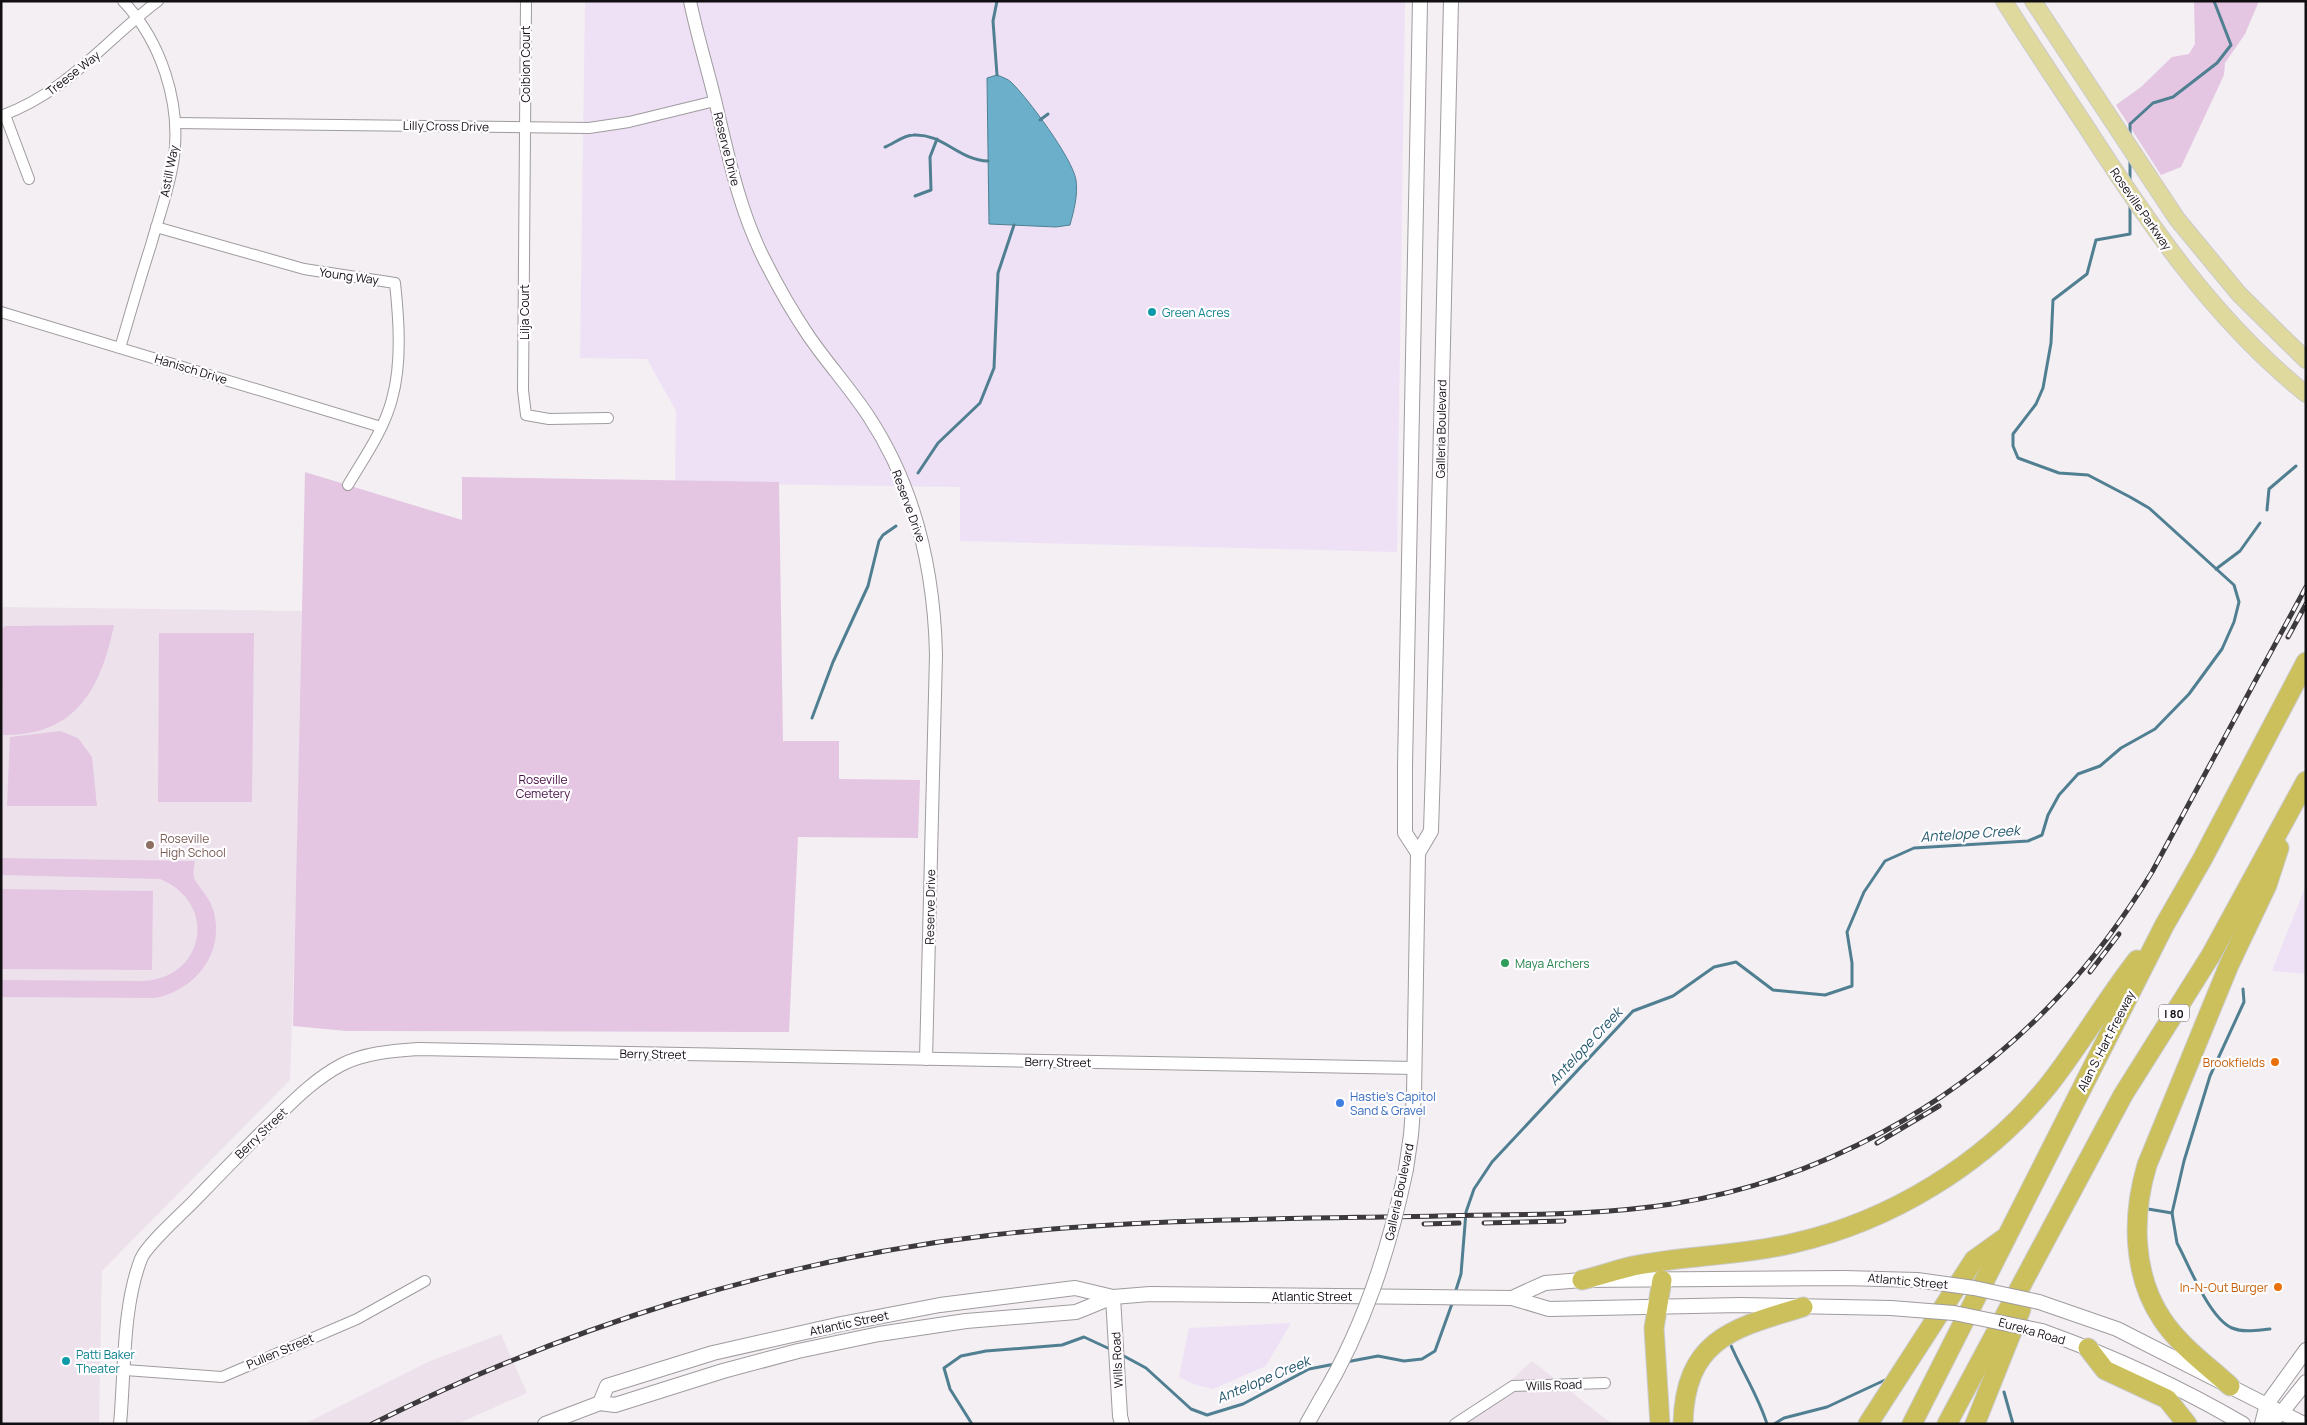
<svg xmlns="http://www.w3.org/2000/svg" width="2307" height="1425" font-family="Manrope,sans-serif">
<rect width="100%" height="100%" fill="#f3eff3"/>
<!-- commercial -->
<g fill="#eee1f5">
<polygon points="585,1 1405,1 1397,552 960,541 960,487 675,483 676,411 647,359 580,358"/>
<polygon points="2306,885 2306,974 2272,971"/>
<polygon points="1291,1323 1266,1366 1213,1389 1196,1385 1179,1377 1189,1328"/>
</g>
<!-- built -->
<g fill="#ede2ec">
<polygon points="1,607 306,611 290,1080 102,1271 99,1424 1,1424"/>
<polygon points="501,1334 527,1393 457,1424 304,1424 430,1361"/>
<polygon points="1532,1361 1612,1424 1463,1424"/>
</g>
<!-- green -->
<g fill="#e4c6e2">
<polygon points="2194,1 2259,1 2245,34 2225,63 2224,75 2181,167 2161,175 2116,105 2141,87 2172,57 2189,54 2195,44"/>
<polygon points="305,472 462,520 462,477 779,482 783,741 839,741 839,779 920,780 918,838 798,837 789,1032 347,1031 293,1026"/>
<path d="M114,625C101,688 76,736 3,735L1,630L5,626Z"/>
<polygon points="159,633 254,633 252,802 158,802"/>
<polygon points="60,731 78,738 92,757 97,806 7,806 10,737"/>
<path d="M1,858L195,861C194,866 192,875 195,880C201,890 209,897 213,909C226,952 196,990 155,998L1,997V980L141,981C205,980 219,903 160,879L1,875Z"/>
<polygon points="1,889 153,891 152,970 1,969"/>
</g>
<!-- water -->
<path fill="#6bafca" stroke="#507f92" d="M997,75C1002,77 1008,79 1011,82C1027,97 1073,159 1076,180C1078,196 1074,210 1070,225L1056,227L989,224L987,78Z"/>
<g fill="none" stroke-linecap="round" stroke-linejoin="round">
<!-- stream -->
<g stroke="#507f92" stroke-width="3">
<polyline points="997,1 993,21 997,75"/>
<polyline points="1040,120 1048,114"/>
<polyline points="2130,135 2130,124 2153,103 2173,97 2217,63 2231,45 2214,1"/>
<path d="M885,147C893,144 904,135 913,135C943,133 958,160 988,161"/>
<polyline points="2130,159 2130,183"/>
<polyline points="915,196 931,190 930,157 937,139"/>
<polyline points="918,473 938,443 980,403 994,368 998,273 1014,225"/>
<polyline points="2267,510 2269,489 2296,466"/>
<polyline points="2216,569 2240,551 2260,523"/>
<polyline points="812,718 833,662 868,586 879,541 883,535 896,526"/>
<path d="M2243,989L2244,1002L2210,1076L2184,1161L2172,1213L2177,1243C2189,1265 2209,1318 2232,1328C2244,1333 2258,1330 2270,1329"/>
<polyline points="2148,1209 2172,1213"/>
<polyline points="1455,1293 1461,1274 1466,1212 1474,1189 1492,1162 1633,1011 1673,996 1714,967 1736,962 1773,990 1825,995 1852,986 1852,963 1847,932 1864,892 1885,861 1914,848 2028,841 2042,835 2048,815 2059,795 2078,774 2100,766 2121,748 2155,729 2189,694 2222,649 2234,622 2239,602 2234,585 2149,508 2130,497 2088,475 2059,473 2018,458 2013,446 2013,434 2036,404 2043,388 2051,343 2053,300 2087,274 2096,240 2130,234 2130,204"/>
<path d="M1729,1341C1741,1370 1758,1395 1767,1424"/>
<polyline points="1122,1355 1146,1368 1191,1409 1207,1415 1243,1404 1309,1369 1335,1364"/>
<polyline points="1346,1362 1378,1356 1404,1361 1422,1359 1435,1351 1453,1301"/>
<polyline points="2004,1392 2013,1424"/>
<polyline points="972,1424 950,1389 944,1368 961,1356 986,1351 1062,1345 1084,1337 1112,1350"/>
<polyline points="1774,1424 1784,1418 1827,1407 1885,1380"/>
</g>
<!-- minor casing -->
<g stroke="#9f9b9f" stroke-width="12">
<g id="minor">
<polyline points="526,1 523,390 526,415 549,419 608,418"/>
<polyline points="5,115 29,179"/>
<path d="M1,116C69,91 103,42 158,1"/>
<polyline points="175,123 589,128 629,122 715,101"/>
<path d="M156,227L304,269L395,283C399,320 402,363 392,399C384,430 364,458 348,485"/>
<polyline points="1,312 381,427"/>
<path d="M120,348C130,314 140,279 151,245C159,216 170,187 174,157C181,102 161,41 123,1"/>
<polyline points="125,1370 222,1377 357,1319 425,1281"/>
<polyline points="1455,1424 1513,1386 1605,1383"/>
</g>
</g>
<!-- tertiary casing -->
<g stroke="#9f9b9f" stroke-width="14">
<g id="tertiary">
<path d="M690,1C697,35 707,67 715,100C728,155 739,209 764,259C777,285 791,310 808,335C827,363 850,388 869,417C915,487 934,571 936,654L926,1059"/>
<path d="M120,1424C125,1372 122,1308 141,1259C147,1244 184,1212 197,1198C224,1170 251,1142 279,1115C298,1096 317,1078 341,1065C364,1053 391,1051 418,1049L1414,1068"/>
</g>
</g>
<!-- secondary casing -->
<g stroke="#9f9b9f" stroke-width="16">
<g id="secondary">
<polyline points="1418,853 1405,833 1405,766 1420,1"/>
<polyline points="1406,1169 1411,1135 1414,1096 1418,853 1431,831 1433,767 1451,1"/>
<polyline points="1113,1297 1120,1416 1122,1424"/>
<polyline points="1512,1298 1545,1283 1582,1280 1844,1278 1917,1280"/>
<polyline points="2039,1302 2117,1329 2304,1424"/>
<path d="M2042,1331C2112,1356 2180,1387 2243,1424"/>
<polyline points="600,1403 607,1386 713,1353 841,1324 940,1305 1075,1288 1113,1297 1150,1294 1512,1298 1549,1309 1740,1305 1891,1308"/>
<polyline points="545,1424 600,1403 615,1405 723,1371 798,1351 879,1334 966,1321 1076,1312 1113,1297"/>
<polyline points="1307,1424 1321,1399"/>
<polyline points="2262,1424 2267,1404 2306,1350"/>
<polyline points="2269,1424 2282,1412 2306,1382"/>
</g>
</g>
<!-- primary casing -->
<g stroke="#cbcacb" stroke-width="18">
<g id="primary">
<path d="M2004,1C2030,43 2058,84 2085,125C2148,223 2214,320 2306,394"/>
<polyline points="2033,1 2177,219 2239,294 2306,360"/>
</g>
</g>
<!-- motorway casing -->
<g stroke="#cbcacb" stroke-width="21">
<g id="motorway">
<path d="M1582,1280C1599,1276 1616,1270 1633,1266C1686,1255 1741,1256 1794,1243C1891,1221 1984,1164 2047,1087C2079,1047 2105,1001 2137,960"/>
<polyline points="2088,1348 2105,1370 2167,1399 2187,1424"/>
<path d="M2230,1386C2207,1365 2179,1345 2162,1319C2132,1274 2132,1215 2147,1165L2229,965L2267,885L2279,848"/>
<polyline points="1660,1424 1654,1328 1662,1280"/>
<path d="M1683,1424C1685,1339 1733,1328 1803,1307"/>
<polyline points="1868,1424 1974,1260 2006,1237"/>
<polyline points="1912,1424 2164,926 2203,858 2306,662"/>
<polyline points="1947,1424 2123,1095 2211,955 2306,781"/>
<polyline points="1975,1424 2021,1309"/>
</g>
</g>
<!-- minor -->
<use href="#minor" stroke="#fff" stroke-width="10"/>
<!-- tertiary -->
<use href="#tertiary" stroke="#fff" stroke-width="12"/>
<!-- secondary -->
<use href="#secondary" stroke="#fff" stroke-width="14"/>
<!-- primary -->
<use href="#primary" stroke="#e0d99d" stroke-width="16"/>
<!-- motorway -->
<use href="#motorway" stroke="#ccc05c" stroke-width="19"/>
<!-- rail casing -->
<g stroke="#3d3a3d" stroke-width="5">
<g id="rail">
<polyline points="2288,637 2306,604"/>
<polyline points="2090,972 2119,934"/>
<polyline points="1877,1143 1939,1106"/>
<polyline points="1484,1223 1564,1221"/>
<polyline points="1424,1224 1459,1223"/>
<path d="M372,1424C566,1327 777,1260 992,1235C1140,1218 1290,1219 1439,1216C1516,1214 1595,1216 1672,1204C1818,1181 1958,1105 2059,996C2094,959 2125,916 2152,872L2306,587"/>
</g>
</g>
<!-- rail -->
<use href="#rail" stroke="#fffdff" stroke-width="3" stroke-dasharray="9" stroke-linecap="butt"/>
<!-- secondary-bridge casing -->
<g stroke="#9f9b9f" stroke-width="16" stroke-linecap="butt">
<g id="secondary-bridge">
<polyline points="1917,1280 1974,1288 2039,1302"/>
<polyline points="1891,1308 1954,1313 2042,1331"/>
<path d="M1321,1399C1364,1328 1389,1251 1406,1169"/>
</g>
</g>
<!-- secondary-bridge -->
<use href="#secondary-bridge" stroke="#fff" stroke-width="14"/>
</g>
<!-- markers -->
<g fill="#0f9aa8" stroke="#fffdff" stroke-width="2">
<circle cx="1152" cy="312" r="5"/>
<circle cx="66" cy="1361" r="5"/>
</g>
<circle fill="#8d6e63" stroke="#fffdff" stroke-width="2" cx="150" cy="845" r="5"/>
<circle fill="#2e9e5b" stroke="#fffdff" stroke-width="2" cx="1505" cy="963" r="5"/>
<g fill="#e8710a" stroke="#fffdff" stroke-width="2">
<circle cx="2275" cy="1062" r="5"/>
<circle cx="2278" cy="1287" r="5"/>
</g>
<circle fill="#3f7fe0" stroke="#fffdff" stroke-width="2" cx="1340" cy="1103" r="5"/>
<g text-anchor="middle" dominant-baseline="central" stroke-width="4.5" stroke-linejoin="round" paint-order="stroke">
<!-- shield labels -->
<rect fill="#fffdff" stroke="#585658" stroke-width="1" x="2159" y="1004.5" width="30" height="17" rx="4"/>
<g font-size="11" font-weight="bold" fill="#110f11">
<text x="2174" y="1013">I 80</text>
</g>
<!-- street labels -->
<g font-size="12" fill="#110f11" stroke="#fffdff">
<text transform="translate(525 64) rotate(-90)">Coibion Court</text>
<text transform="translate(73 73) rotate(-38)">Treese Way</text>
<text transform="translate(446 126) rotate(1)">Lilly Cross Drive</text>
<text transform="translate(727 149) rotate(76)">Reserve Drive</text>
<text transform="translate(169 171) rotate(-79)">Astill Way</text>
<text transform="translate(2141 209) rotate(55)">Roseville Parkway</text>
<text transform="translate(349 276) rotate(8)">Young Way</text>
<text transform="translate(524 312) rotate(-90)">Lilja Court</text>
<text transform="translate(191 369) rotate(17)">Hanisch Drive</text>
<text transform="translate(1441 429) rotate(-89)">Galleria Boulevard</text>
<text transform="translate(909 506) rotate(70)">Reserve Drive</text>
<text transform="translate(930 907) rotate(-89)">Reserve Drive</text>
<text transform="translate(2106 1041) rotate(-63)">Alan S. Hart Freeway</text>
<text transform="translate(653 1054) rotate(1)">Berry Street</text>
<text transform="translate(1058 1062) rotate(1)">Berry Street</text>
<text transform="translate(261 1133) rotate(-44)">Berry Street</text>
<text transform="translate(1399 1192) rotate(-78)">Galleria Boulevard</text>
<text transform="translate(1908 1281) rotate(5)">Atlantic Street</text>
<text x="1312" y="1296">Atlantic Street</text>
<text transform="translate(849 1323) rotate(-12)">Atlantic Street</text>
<text transform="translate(2032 1331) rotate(16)">Eureka Road</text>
<text transform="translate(280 1351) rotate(-23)">Pullen Street</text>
<text transform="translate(1117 1360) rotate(-93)">Wills Road</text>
<text transform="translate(1554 1385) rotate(-2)">Wills Road</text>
</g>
<!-- culture labels -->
<g font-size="12" fill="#0d838f" stroke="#fffdff" text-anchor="start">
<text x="1162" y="312">Green Acres</text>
<text x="76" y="1354">Patti Baker<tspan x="76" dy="14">Theater</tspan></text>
</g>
<!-- park labels -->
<g font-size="12" fill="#450e45" stroke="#fffdff">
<text x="543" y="779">Roseville<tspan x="543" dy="14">Cemetery</tspan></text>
</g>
<!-- education labels -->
<g font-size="12" fill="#785e54" stroke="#fffdff" text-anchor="start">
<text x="160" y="838">Roseville<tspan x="160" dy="14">High School</tspan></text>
</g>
<!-- leisure labels -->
<g font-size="12" fill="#27864d" stroke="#fffdff" text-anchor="start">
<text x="1515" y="963">Maya Archers</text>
</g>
<!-- food labels -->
<g font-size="12" fill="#c56008" stroke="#fffdff" text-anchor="end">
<text x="2265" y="1062">Brookfields</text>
<text x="2268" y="1287">In-N-Out Burger</text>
</g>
<!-- shop labels -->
<g font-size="12" fill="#366cbe" stroke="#fffdff" text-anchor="start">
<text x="1350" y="1096">Hastie's Capitol<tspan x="1350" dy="14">Sand &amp; Gravel</tspan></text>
</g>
<!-- water labels -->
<g font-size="14" font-style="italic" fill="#22596d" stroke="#fffdff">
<text transform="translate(1970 833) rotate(-4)">Antelope Creek</text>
<text transform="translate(1585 1046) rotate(-47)">Antelope Creek</text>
<text transform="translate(1263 1379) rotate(-23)">Antelope Creek</text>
</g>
</g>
<!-- border -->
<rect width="2307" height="1425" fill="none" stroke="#110f11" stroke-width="5"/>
</svg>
